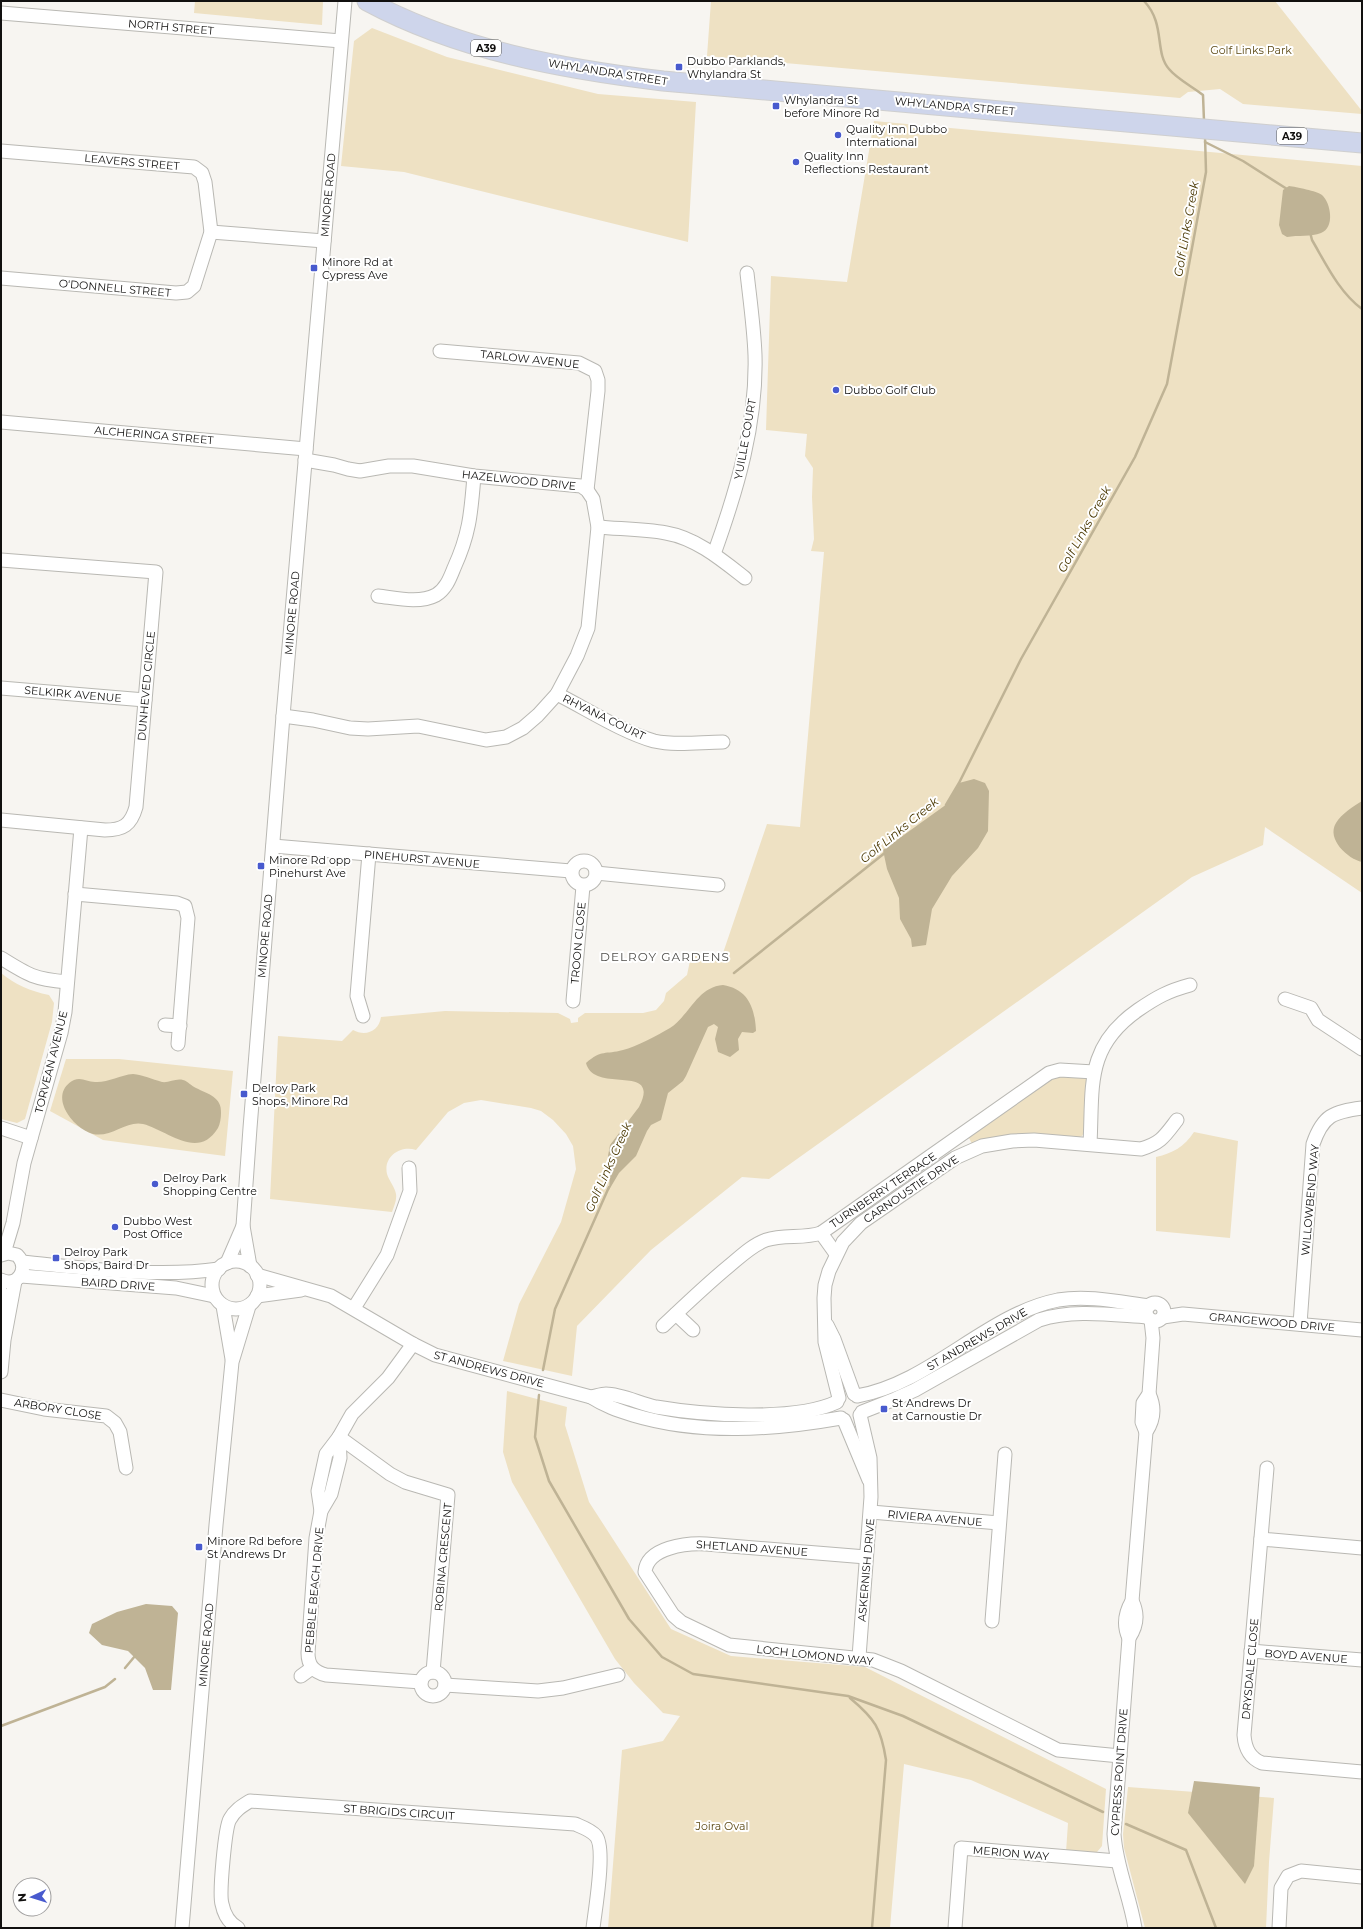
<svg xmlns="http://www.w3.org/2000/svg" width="1363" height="1929" font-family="Montserrat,sans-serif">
<rect width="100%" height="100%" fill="#f7f5f1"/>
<!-- green -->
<g fill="#eee1c3">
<polygon points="195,1 323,1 322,25 194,13"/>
<polygon points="711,1 1275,1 1362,111 1362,114 1243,104 1220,89 1188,92 1180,98 707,56"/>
<polygon points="372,28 447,57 598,94 696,102 688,242 404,172 341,166 354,41"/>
<path d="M874,121L1362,166V893L1265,827L1263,845L1192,877L769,1179L742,1177L651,1250L577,1326L572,1376L503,1361L519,1304L561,1222L576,1169L573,1146L566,1134L553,1120L541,1111L531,1108L481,1100L464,1103L448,1112L416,1150C401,1145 383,1156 387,1174C389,1181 395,1187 396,1194C397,1200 394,1206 392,1212L270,1199L278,1036L342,1041L353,1030C366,1037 379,1031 381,1017L445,1011L558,1013L570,1019L571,1023L578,1022V1018L585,1013H643L656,1010L664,1001L666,993L687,975L691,956L723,953L767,824L800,827L824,552L811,551L814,539L812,497L813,468L805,456L807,434L766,430L771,276L847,282Z"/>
<path d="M1,973C16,985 30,991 49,995L54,1003L52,1022L25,1119L17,1123L1,1119Z"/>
<polygon points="66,1059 119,1059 233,1071 225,1156 103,1140 50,1111"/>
<polygon points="1088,1074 1085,1131 1082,1136 1077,1138 972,1144 967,1134 1051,1075"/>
<path d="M1194,1132L1238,1141L1230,1238L1156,1231V1157C1173,1153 1184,1147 1194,1132Z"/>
<polygon points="507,1391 567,1407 565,1425 589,1502 671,1629 731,1656 865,1667 1106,1789 1102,1846 1097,1852 1066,1852 1068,1823 971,1780 904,1764 890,1928 608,1928 622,1750 663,1741 680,1716 663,1713 634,1683 615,1659 512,1482 503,1452"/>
<polygon points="1128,1787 1274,1798 1269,1862 1266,1928 1145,1928 1124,1848 1123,1834"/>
</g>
<!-- water -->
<g fill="#bfb395">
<path d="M1289,186C1296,187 1317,191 1322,195C1331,203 1335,228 1321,233C1311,237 1298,235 1287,237L1282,234L1279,225L1283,190Z"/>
<polygon points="974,779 985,783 989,791 988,831 978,848 952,876 932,909 926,945 912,947 911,939 900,919 899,898 887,869 883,850 947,804 959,783"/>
<path d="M1362,801V862C1348,859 1326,839 1336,823C1341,814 1354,806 1362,801Z"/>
<path d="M723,985C748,989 755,1008 756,1031L753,1033L742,1032L738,1039L739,1050L730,1057L718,1052L715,1039L718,1027L714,1024L708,1027L686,1076L683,1081L668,1093L661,1120L651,1125L647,1131L636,1156L619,1173L609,1190L610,1173L608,1156L610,1145L639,1107C662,1062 594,1095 586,1063C602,1049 605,1055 623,1050C636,1047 658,1035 670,1028C690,1015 697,987 723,985Z"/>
<path d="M133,1074C143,1075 152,1079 162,1082C169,1083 176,1078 183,1080C188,1081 191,1086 196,1088C208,1094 222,1097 221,1113C221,1118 220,1124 218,1128C198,1161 167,1130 143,1124C127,1120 111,1138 93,1134C72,1128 47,1094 74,1080C82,1077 87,1082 95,1082C107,1083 120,1075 133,1074Z"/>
<polygon points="146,1604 172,1606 178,1613 171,1690 153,1690 145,1668 128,1651 102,1645 89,1633 92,1624 117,1612"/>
<polygon points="1194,1781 1260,1787 1254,1866 1245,1884 1188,1813"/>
</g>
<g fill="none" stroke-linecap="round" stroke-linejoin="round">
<!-- stream -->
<g stroke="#bfb395" stroke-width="2.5">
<path d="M1144,1C1166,24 1154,52 1169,69C1177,79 1193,87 1203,95L1204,121"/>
<polyline points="1205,142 1243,161 1287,189"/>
<path d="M1310,232L1312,240C1326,264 1339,292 1362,309"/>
<polyline points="946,805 959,783 1021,659 1135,457 1167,384 1206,172 1205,136"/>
<polyline points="734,973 886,852"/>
<polyline points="543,1370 555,1309 609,1187"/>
<polyline points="539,1395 535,1437 549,1481 629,1619 662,1657 693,1674 848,1696 903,1716 1103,1812"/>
<polyline points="125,1668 135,1656"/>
<path d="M850,1698C875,1719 881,1728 886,1760L872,1928"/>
<polyline points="1,1726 105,1687 115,1679"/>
<polyline points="1126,1824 1186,1850 1216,1928"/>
</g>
<!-- minor casing -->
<g stroke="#b9b8b3" stroke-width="15">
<g id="minor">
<polyline points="1,13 341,41"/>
<polyline points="1,151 194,167 202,173 205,182 211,232 194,286 187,292 176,293 1,278"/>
<polyline points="211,232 324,241"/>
<polyline points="440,351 579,363 595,371 598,380 598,391 587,490"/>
<polyline points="1,422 306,449"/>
<path d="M598,527C620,529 644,529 666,533C696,538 722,560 745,578"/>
<path d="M714,554C737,490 757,423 755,355C754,328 750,300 747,273"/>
<path d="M1,560L156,572L136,807C131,825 123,830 105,830L1,820"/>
<path d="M378,596C396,598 419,604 436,595C446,589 450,578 454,568C470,533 471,512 474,476"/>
<polyline points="1,688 145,700"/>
<path d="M557,694C587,709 622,732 654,741C676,746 701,742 723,742"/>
<polyline points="283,716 313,720 350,728 368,729 418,726 486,740 506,737 523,728 538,715 557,694 577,656 588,628 598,527 593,499 587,490 581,486 474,476 413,466 389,466 360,471 348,469 334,465 305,460"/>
<polyline points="273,846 571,871"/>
<circle cx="584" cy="873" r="12"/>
<polyline points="596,873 718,885"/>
<polyline points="75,894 177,903 185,906 188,918 178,1044"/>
<path d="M1,958C28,975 34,979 67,982"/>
<polyline points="1285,999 1311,1008 1318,1020 1362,1049"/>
<polyline points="573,1001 583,886"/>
<polyline points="363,1016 357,996 369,854"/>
<polyline points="165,1025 180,1026"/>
<polyline points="1,1128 31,1138"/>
<path d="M1090,1144C1093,1086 1085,1047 1138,1010C1157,997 1168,991 1190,985"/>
<polyline points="821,1233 836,1254"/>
<polyline points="4,1253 13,1223 24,1163 61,1033 65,1012 81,828"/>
<path d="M1,1255L8,1253L17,1255C30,1268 18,1288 1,1280"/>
<circle cx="236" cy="1285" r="24"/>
<path d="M22,1262C85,1268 156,1278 219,1269"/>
<polyline points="227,1263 243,1226"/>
<polyline points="250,1266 243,1226 250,1128 283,716 345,1"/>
<path d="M257,1275L331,1296L413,1344L435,1355L591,1397C605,1406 617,1410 633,1415C700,1435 773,1430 841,1418"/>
<polyline points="21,1276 176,1288 214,1296"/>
<polyline points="1,1292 3,1316"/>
<polyline points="257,1296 301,1290"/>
<circle cx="1155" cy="1312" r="9"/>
<polyline points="223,1306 232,1359"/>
<polyline points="354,1308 387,1255 410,1191 409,1168"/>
<polyline points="676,1314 693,1330"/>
<polyline points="1163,1317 1183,1314 1362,1330"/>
<path d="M1300,1324L1313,1144C1323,1115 1333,1112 1362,1108"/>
<polyline points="827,1325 834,1339 854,1394"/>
<path d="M663,1326C684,1306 706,1285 729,1266C740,1257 752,1245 766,1240C784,1234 803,1239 821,1233L1049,1073L1060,1070L1094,1072"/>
<polyline points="1,1372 4,1340 15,1281"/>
<path d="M857,1396C931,1383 987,1314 1058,1300C1088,1295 1119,1302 1149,1306"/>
<path d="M591,1397C596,1396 602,1394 606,1394C621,1394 641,1404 656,1407C703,1415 794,1422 837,1402"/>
<path d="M839,1398L825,1342L824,1298L825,1285L829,1271L843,1242L861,1223L955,1158L982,1146L1012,1141L1034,1140L1141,1149C1161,1143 1164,1137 1177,1120"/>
<polyline points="1,1400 44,1409 106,1416 115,1423 120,1432 126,1468"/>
<path d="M862,1412L895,1399L915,1390L1039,1320C1074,1309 1112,1315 1148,1317"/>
<polyline points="844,1420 869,1480"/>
<polyline points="1146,1432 1142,1422 1143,1403 1149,1394 1153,1338 1151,1320"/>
<path d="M339,1437L340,1458L331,1494L321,1511L316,1538L308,1653C308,1666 314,1672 326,1675L421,1682"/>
<polyline points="339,1437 390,1474 405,1482 448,1495 433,1672"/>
<path d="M1267,1468L1244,1735C1245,1749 1250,1758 1262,1763L1362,1772"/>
<polyline points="321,1511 318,1491 326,1454 339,1437 352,1414 388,1378 413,1344"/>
<polyline points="871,1512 999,1523"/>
<polyline points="1261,1539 1362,1548"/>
<path d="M866,1557L706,1544C687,1543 647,1547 645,1572L673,1615L681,1622L729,1645L873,1660L901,1671L1058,1750L1120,1756"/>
<path d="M1132,1601C1138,1613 1137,1626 1129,1638L1114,1834C1116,1867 1130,1896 1135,1928"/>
<polyline points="992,1621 1005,1454"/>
<path d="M1129,1638C1123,1625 1125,1613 1132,1601L1146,1432C1154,1420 1155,1407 1149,1394"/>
<polyline points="1251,1651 1362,1660"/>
<polyline points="859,1657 871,1497 870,1458 860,1415"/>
<circle cx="433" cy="1684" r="12"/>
<polyline points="301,1676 312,1668"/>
<polyline points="445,1685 538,1691 563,1688 618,1675"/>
<polyline points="182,1928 216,1525 232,1362 249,1306"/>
<path d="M238,1928C229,1923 224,1914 222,1904C219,1894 225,1827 230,1819C235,1810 242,1806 250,1801L575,1824C582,1827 591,1830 596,1836C606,1848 595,1911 593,1928"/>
<polyline points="955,1928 961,1848 1117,1861"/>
<polyline points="1279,1928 1281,1888 1288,1876 1301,1871 1362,1877"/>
</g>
</g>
<!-- highway casing -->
<g stroke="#cfcfcf" stroke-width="21">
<path id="highway" d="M367,1C458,50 562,69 663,81L1362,143"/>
</g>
<!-- minor -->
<use href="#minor" stroke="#fff" stroke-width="13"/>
<!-- highway -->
<use href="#highway" stroke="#ced5eb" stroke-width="19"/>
</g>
<!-- markers -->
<g fill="#485ace" stroke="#fff" stroke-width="1.5">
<rect x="675" y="63" width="8" height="8" rx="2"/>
<rect x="772" y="102" width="8" height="8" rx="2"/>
<circle cx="838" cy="135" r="4"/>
<circle cx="796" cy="162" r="4"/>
<rect x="310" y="264" width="8" height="8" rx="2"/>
<circle cx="836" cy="390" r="4"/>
<rect x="257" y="862" width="8" height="8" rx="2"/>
<rect x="240" y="1090" width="8" height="8" rx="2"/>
<circle cx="155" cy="1184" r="4"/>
<circle cx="115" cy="1227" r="4"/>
<rect x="52" y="1254" width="8" height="8" rx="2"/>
<rect x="880" y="1405" width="8" height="8" rx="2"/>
<rect x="195" y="1543" width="8" height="8" rx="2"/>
</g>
<g text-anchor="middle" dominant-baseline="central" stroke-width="4" stroke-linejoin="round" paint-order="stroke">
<!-- shield labels -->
<g fill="#fff" stroke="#585857" stroke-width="1">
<rect x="471" y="40" width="30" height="16" rx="3"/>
<rect x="1277" y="128" width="30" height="16" rx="3"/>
</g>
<g font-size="10" font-weight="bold" fill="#11100f">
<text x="486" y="48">A39</text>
<text x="1292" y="136">A39</text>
</g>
<!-- street labels -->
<g font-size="11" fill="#11100f" stroke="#fff">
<text transform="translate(171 27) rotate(5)">NORTH STREET</text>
<text transform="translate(608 72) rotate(9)">WHYLANDRA STREET</text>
<text transform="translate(955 106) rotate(5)">WHYLANDRA STREET</text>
<text transform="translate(132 162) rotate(5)">LEAVERS STREET</text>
<text transform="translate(328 195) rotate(-85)">MINORE ROAD</text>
<text transform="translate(115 288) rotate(5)">O'DONNELL STREET</text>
<text transform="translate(530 359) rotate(6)">TARLOW AVENUE</text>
<text transform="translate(154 435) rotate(5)">ALCHERINGA STREET</text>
<text transform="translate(745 439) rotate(-80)">YUILLE COURT</text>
<text transform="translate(519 480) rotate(6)">HAZELWOOD DRIVE</text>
<text transform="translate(292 613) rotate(-85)">MINORE ROAD</text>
<text transform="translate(146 686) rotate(-85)">DUNHEVED CIRCLE</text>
<text transform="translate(73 694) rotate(5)">SELKIRK AVENUE</text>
<text transform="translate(604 717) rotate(26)">RHYANA COURT</text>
<text transform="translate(422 859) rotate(5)">PINEHURST AVENUE</text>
<text transform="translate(265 936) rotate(-85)">MINORE ROAD</text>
<text transform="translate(578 943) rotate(-85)">TROON CLOSE</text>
<text transform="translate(51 1062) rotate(-76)">TORVEAN AVENUE</text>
<text transform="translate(911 1189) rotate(-34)">CARNOUSTIE DRIVE</text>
<text transform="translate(883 1190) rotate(-34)">TURNBERRY TERRACE</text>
<text transform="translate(1310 1200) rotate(-85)">WILLOWBEND WAY</text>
<text transform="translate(118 1284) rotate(4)">BAIRD DRIVE</text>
<text transform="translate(1272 1322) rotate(5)">GRANGEWOOD DRIVE</text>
<text transform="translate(977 1339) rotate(-30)">ST ANDREWS DRIVE</text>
<text transform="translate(489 1369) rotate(15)">ST ANDREWS DRIVE</text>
<text transform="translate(58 1409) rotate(9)">ARBORY CLOSE</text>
<text transform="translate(935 1518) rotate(5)">RIVIERA AVENUE</text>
<text transform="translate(752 1548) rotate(4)">SHETLAND AVENUE</text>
<text transform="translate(443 1557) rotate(-85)">ROBINA CRESCENT</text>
<text transform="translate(866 1570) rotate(-85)">ASKERNISH DRIVE</text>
<text transform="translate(314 1590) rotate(-85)">PEBBLE BEACH DRIVE</text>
<text transform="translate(206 1645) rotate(-85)">MINORE ROAD</text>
<text transform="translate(815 1655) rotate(6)">LOCH LOMOND WAY</text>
<text transform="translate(1306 1656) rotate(4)">BOYD AVENUE</text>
<text transform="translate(1250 1669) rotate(-85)">DRYSDALE CLOSE</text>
<text transform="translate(1119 1772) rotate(-86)">CYPRESS POINT DRIVE</text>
<text transform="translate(399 1812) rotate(4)">ST BRIGIDS CIRCUIT</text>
<text transform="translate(1011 1853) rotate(5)">MERION WAY</text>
</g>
<!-- park labels -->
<g font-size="11" fill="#5d4a15" stroke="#fff">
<text x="1251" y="50">Golf Links Park</text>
<text x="722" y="1826">Joira Oval</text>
</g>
<!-- poi labels -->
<g font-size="11" fill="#11100f" stroke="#fff" text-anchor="start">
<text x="687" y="61">Dubbo Parklands,<tspan x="687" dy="13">Whylandra St</tspan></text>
<text x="784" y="100">Whylandra St<tspan x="784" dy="13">before Minore Rd</tspan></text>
<text x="846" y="129">Quality Inn Dubbo<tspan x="846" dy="13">International</tspan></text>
<text x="804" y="156">Quality Inn<tspan x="804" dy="13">Reflections Restaurant</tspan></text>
<text x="322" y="262">Minore Rd at<tspan x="322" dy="13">Cypress Ave</tspan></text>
<text x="844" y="390">Dubbo Golf Club</text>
<text x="269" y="860">Minore Rd opp<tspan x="269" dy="13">Pinehurst Ave</tspan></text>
<text x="252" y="1088">Delroy Park<tspan x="252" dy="13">Shops, Minore Rd</tspan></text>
<text x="163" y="1178">Delroy Park<tspan x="163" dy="13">Shopping Centre</tspan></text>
<text x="123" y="1221">Dubbo West<tspan x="123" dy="13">Post Office</tspan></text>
<text x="64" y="1252">Delroy Park<tspan x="64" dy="13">Shops, Baird Dr</tspan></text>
<text x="892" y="1403">St Andrews Dr<tspan x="892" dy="13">at Carnoustie Dr</tspan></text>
<text x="207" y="1541">Minore Rd before<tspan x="207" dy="13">St Andrews Dr</tspan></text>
</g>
<!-- water labels -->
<g font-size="12" font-style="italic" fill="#493700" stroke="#fff">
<text transform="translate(1186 229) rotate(-80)">Golf Links Creek</text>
<text transform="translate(1084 529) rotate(-61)">Golf Links Creek</text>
<text transform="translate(899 830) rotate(-39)">Golf Links Creek</text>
<text transform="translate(608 1167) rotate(-66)">Golf Links Creek</text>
</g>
<!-- neighbourhood labels -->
<g font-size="12" letter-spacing="1" fill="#4f4e4a" stroke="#fff">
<text x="665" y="956">DELROY GARDENS</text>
</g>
</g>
<!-- border -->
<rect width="1363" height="1929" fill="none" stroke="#11100f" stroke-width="4"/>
<!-- north arrow -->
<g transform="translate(32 1897) rotate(266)"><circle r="19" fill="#ffffff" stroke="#a09f9f"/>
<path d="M0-3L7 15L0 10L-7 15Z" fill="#485ace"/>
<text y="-6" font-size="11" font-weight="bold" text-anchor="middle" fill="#11100f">N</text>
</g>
</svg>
